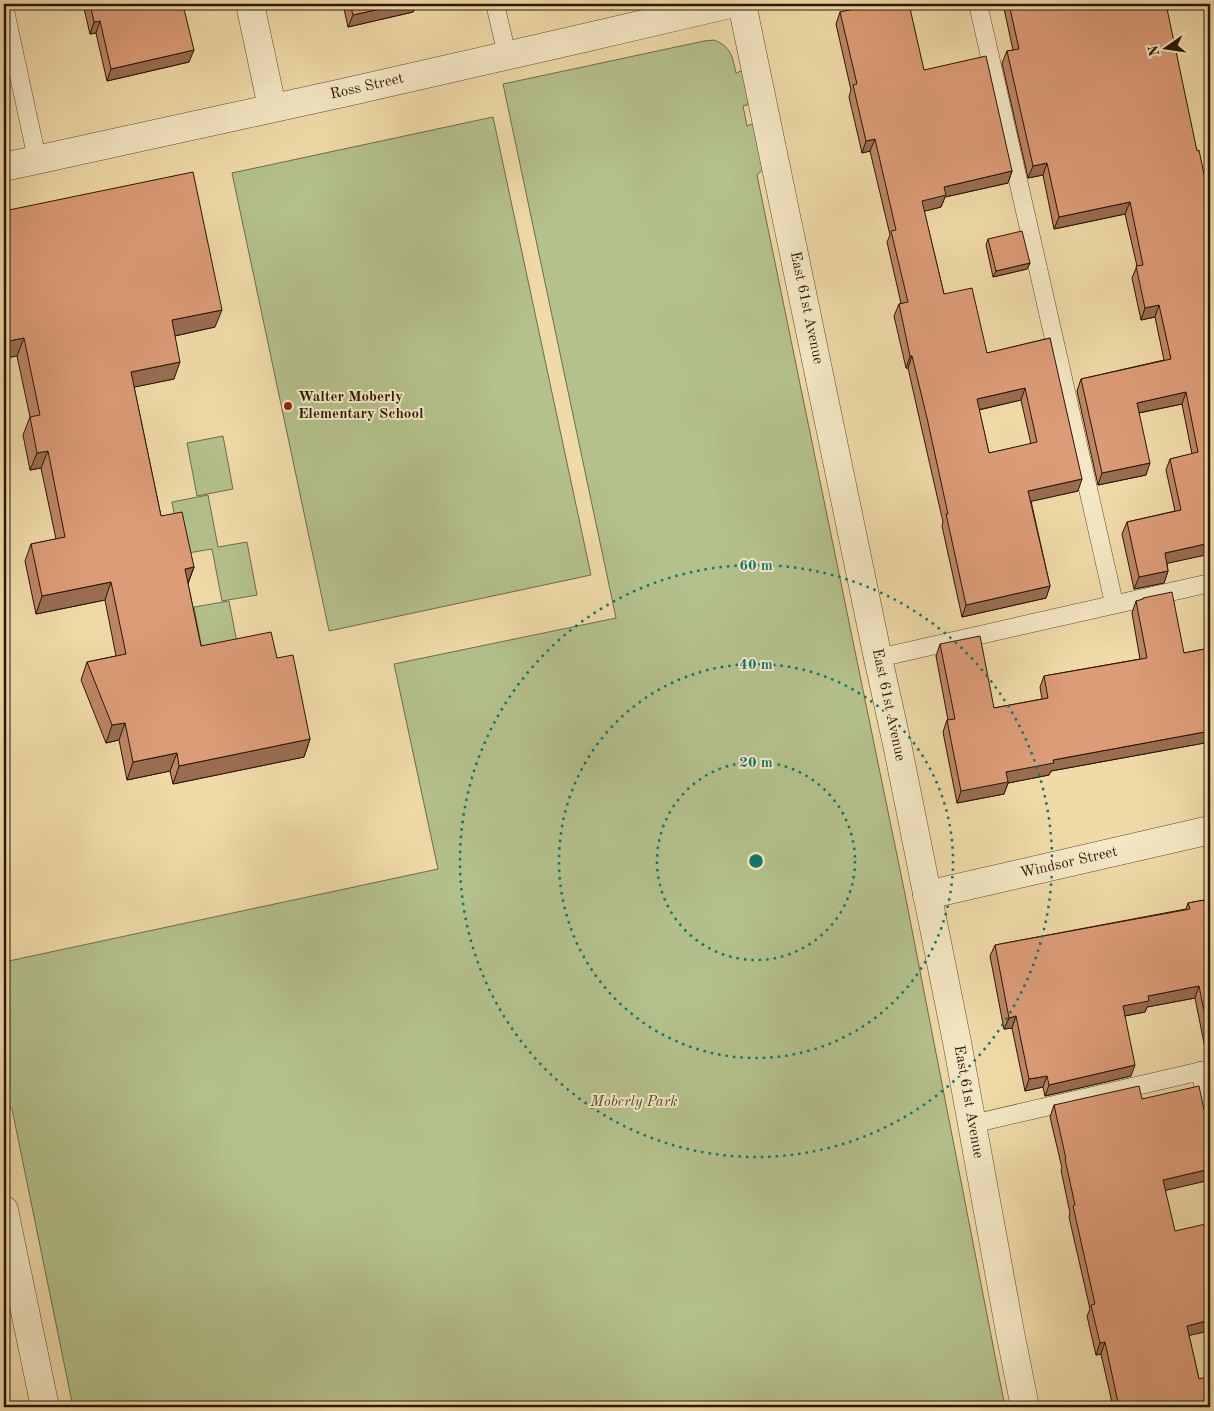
<svg xmlns="http://www.w3.org/2000/svg" width="1214" height="1411" font-family="'Old Standard TT',serif">
<rect width="100%" height="100%" fill="#f0dba8"/>
<filter id="stains"><feTurbulence type="fractalNoise" baseFrequency=".004" numOctaves="4"/><feColorMatrix values="0 0 0 0 .2 0 0 0 0 .09 0 0 0 0 .02 0 0 0 .5 -.17"/></filter>
<radialGradient id="worn" r=".72"><stop offset=".6" stop-color="#630" stop-opacity="0"/><stop offset="1" stop-color="#630" stop-opacity=".3"/></radialGradient>
<!-- green -->
<g fill="#b4c18c" stroke="#6e6c47">
<path d="M714,40C731,47 732,55 736,73L741,71L750,77L752,95L747,105L743,106L747,126L751,124L761,129L766,167L757,175L905,894L1005,1407H73L12,1109L4,1102V962L438,869L394,664L616,618L503,84L704,41Z"/>
<polygon points="493,117 591,575 329,631 232,173"/>
<polygon points="223,436 233,489 197,496 187,443"/>
<polygon points="208,495 218,547 247,542 257,595 222,601 212,549 182,554 172,502"/>
<polygon points="229,601 239,653 204,660 194,607"/>
</g>
<g fill="none" stroke-linecap="round" stroke-linejoin="round">
<!-- lane casing -->
<g stroke="#5b472c" stroke-width="19">
<g id="lane">
<polyline points="495,4 507,55"/>
<polyline points="978,4 1114,603"/>
<polyline points="4,6 37,159"/>
<polyline points="878,658 1210,583"/>
<polyline points="1200,1071 1210,1119"/>
<polyline points="972,1124 1210,1069"/>
</g>
</g>
<!-- street casing -->
<g stroke="#5b472c" stroke-width="29">
<g id="street">
<polyline points="250,4 272,107"/>
<polyline points="742,4 878,658 897,744 957,1042 1010,1332 1025,1407"/>
<polyline points="4,167 347,92 584,38 730,4"/>
<polyline points="927,895 1210,830"/>
<polyline points="4,1210 45,1407"/>
</g>
</g>
<!-- lane -->
<use href="#lane" stroke="#f5e8c6" stroke-width="18"/>
<!-- street -->
<use href="#street" stroke="#f5e8c6" stroke-width="28"/>
</g>
<!-- wall -->
<g fill="#bd8666" stroke="#291602" fill-rule="evenodd">
<polygon points="83,4 180,4 189,62 107,81 96,33 90,34"/>
<polygon points="343,4 433,4 415,8 413,12 348,27"/>
<polygon points="1003,4 1145,4 1146,9 1197,151 1208,194 1206,200 1210,219 1210,554 1167,563 1168,571 1164,583 1134,589 1122,534 1127,522 1175,511 1166,470 1170,459 1192,454 1182,404 1139,413 1146,475 1098,485 1077,391 1081,379 1164,360 1155,317 1141,320 1132,278 1137,266 1125,214 1054,229 1043,175 1028,178 1002,63 1007,51 1013,50"/>
<path d="M840,12L924,70L1012,171L1008,183L945,197L941,207L924,211L944,294L987,353L1050,338L1078,491L1031,501L1050,586L1046,598L962,617L942,526L943,522L922,430L908,368H906L894,316L899,304L901,303L887,242L890,235L870,151L862,153L849,97L851,90L836,24ZM1021,400L1031,444L989,453L979,410Z"/>
<polygon points="4,211 215,327 175,336 174,379 134,387 161,516 194,567 188,584 201,646 277,658 310,739 304,757 173,784 170,771 127,780 119,740 106,743 81,680 87,662 116,656 105,600 36,614 25,561 31,544 56,539 41,468 30,470 23,435 30,417 17,356 4,358"/>
<polygon points="988,239 1030,263 1027,269 993,277 986,245"/>
<polygon points="1143,598 1184,653 1210,648 1210,742 1051,771 1049,775 1008,783 1004,794 957,803 943,732 947,720 948,720 936,656 940,644 994,708 1042,699 1040,687 1044,676 1140,659 1132,613 1136,601 1143,600"/>
<polygon points="1210,899 1210,1047 1205,1048 1195,998 1147,1007 1145,1012 1125,1016 1131,1076 1045,1096 1043,1087 1025,1091 1012,1028 1004,1029 990,956 995,945 1186,909 1188,903"/>
<polygon points="1142,1099 1204,1110 1209,1119 1210,1119 1210,1180 1165,1190 1189,1336 1199,1379 1210,1407 1113,1407 1101,1354 1096,1355 1087,1316 1090,1309 1069,1217 1070,1213 1061,1170 1062,1168 1050,1117 1054,1105"/>
</g>
<!-- shaded-wall -->
<g fill="#9a6d53" stroke="#291602">
<polygon points="403,4 433,4 415,8 413,12 348,27 353,15"/>
<polygon points="100,21 96,33 90,34 94,22"/>
<polygon points="194,50 189,62 107,81 111,69"/>
<polygon points="875,139 870,151 862,153 866,141"/>
<polygon points="1047,163 1043,175 1028,178 1033,166"/>
<polygon points="1012,171 1008,183 945,197 941,207 918,213 922,201 944,187"/>
<polygon points="1130,202 1125,214 1054,229 1059,217"/>
<polygon points="1030,263 1027,269 993,277 996,271"/>
<polygon points="1159,305 1155,317 1141,320 1145,308"/>
<polygon points="222,310 215,327 165,338 172,320"/>
<polygon points="24,338 17,356 4,358 4,342"/>
<polygon points="910,356 912,356 908,368 906,368"/>
<polygon points="180,362 174,379 125,389 131,372"/>
<polygon points="1025,388 1021,400 973,411 977,399"/>
<polygon points="1186,392 1182,404 1133,414 1137,403"/>
<polygon points="48,451 41,468 30,470 37,453"/>
<polygon points="1150,463 1146,475 1098,485 1102,473"/>
<polygon points="1082,479 1078,491 1024,503 1028,491"/>
<polygon points="1210,543 1210,554 1160,565 1165,553"/>
<polygon points="194,567 187,585 185,569"/>
<polygon points="1168,571 1164,583 1134,589 1139,577"/>
<polygon points="111,582 105,600 36,614 42,596"/>
<polygon points="1050,586 1046,598 962,617 966,605"/>
<polygon points="125,723 119,740 106,743 112,725"/>
<polygon points="1210,731 1210,742 1051,771 1049,775 1008,783 1004,794 957,803 961,791 1006,772 1053,760"/>
<polygon points="310,739 304,757 173,784 179,766"/>
<polygon points="177,753 170,771 127,780 133,762"/>
<polygon points="1199,986 1195,998 1147,1007 1145,1012 1119,1017 1123,1006 1148,996"/>
<polygon points="1016,1016 1012,1028 1004,1029 1009,1018"/>
<polygon points="1209,1036 1210,1036 1210,1047 1205,1048"/>
<polygon points="1135,1065 1131,1076 1045,1096 1049,1085"/>
<polygon points="1047,1076 1043,1087 1025,1091 1029,1079"/>
<polygon points="1210,1169 1210,1180 1159,1192 1163,1180"/>
<polygon points="1210,1320 1210,1331 1182,1337 1187,1326"/>
<polygon points="1105,1342 1101,1354 1096,1355 1100,1343"/>
</g>
<!-- building -->
<g fill="#dc9c77" stroke="#291602" fill-rule="evenodd">
<polygon points="90,4 180,4 181,10 184,9 194,50 111,69 100,21 94,22"/>
<polygon points="350,4 403,4 353,15"/>
<path d="M878,4H909L924,70L986,56L1012,171L944,187L946,195L922,201L944,294L972,288L987,353L1050,338L1082,479L1028,491L1050,586L966,605L946,514H948L927,418L912,356H910L899,304L908,302L891,231L896,230L875,139L866,141L853,85L857,84L840,12ZM1025,388L1037,442L989,453L977,399Z"/>
<polygon points="1009,4 1145,4 1146,9 1166,4 1197,151 1199,150 1208,194 1205,195 1210,219 1210,543 1165,553 1168,571 1139,577 1127,522 1181,510 1170,459 1198,452 1186,392 1137,403 1150,463 1102,473 1081,379 1171,359 1159,305 1145,308 1136,266 1143,265 1130,202 1059,217 1047,163 1033,166 1007,51 1019,49"/>
<polygon points="193,172 222,310 172,320 180,362 131,372 161,516 182,512 194,567 185,569 201,646 271,632 277,658 293,655 310,739 179,766 177,753 133,762 125,723 112,725 87,662 126,654 111,582 42,596 31,544 65,537 48,451 37,453 30,417 40,415 24,338 4,342 4,211"/>
<polygon points="1022,231 1030,263 996,271 988,239"/>
<polygon points="1172,592 1184,653 1210,648 1210,731 1053,760 1054,763 1006,772 1008,782 961,791 947,720 955,719 940,644 980,636 994,708 1048,698 1044,676 1147,658 1136,601 1143,599 1143,598"/>
<polygon points="1210,899 1210,1036 1209,1036 1199,986 1148,996 1149,1001 1123,1006 1135,1065 1049,1085 1047,1076 1029,1079 1016,1016 1009,1018 995,945 1190,909 1188,903"/>
<polygon points="1139,1086 1142,1099 1199,1086 1204,1110 1209,1119 1210,1119 1210,1169 1163,1180 1175,1231 1210,1223 1210,1320 1187,1326 1199,1379 1210,1376 1210,1407 1119,1407 1105,1342 1100,1343 1091,1305 1095,1304 1073,1206 1075,1205 1065,1159 1066,1159 1054,1105"/>
</g>
<!-- distance rings -->
<g fill="none" stroke="#0f766e" stroke-width="2.5" stroke-dasharray="2.5 5">
<circle cx="756" cy="861" r="99"/>
<circle cx="756" cy="861" r="197"/>
<circle cx="756" cy="861" r="296"/>
</g>
<!-- markers -->
<circle fill="#8f2418" stroke="#f5e8c6" stroke-width="2" cx="288" cy="406" r="5"/>
<g text-anchor="middle" dominant-baseline="central" stroke-width="4" stroke-linejoin="round" paint-order="stroke">
<!-- street labels -->
<g font-size="15" fill="#291602" stroke="#f5e8c6">
<text transform="translate(367 87) rotate(-13)">Ross Street</text>
<text transform="translate(806 308) rotate(78)">East 61st Avenue</text>
<text transform="translate(888 705) rotate(78)">East 61st Avenue</text>
<text transform="translate(1069 863) rotate(-13)">Windsor Street</text>
<text transform="translate(968 1102) rotate(80)">East 61st Avenue</text>
</g>
<!-- poi labels -->
<g font-size="15" font-weight="bold" fill="#291602" stroke="#f5e8c6" text-anchor="start">
<text x="298" y="397">Walter Moberly<tspan x="298" dy="17">Elementary School</tspan></text>
</g>
<!-- park labels -->
<g font-size="15" font-style="italic" fill="#53492b" stroke="#f5e8c6">
<text x="634" y="1102">Moberly Park</text>
</g>
</g>
<circle cx="756" cy="861" r="8" fill="#0f766e" stroke="#f5e8c6" stroke-width="2.5"/>
<g font-size="15" text-anchor="middle" font-weight="bold" fill="#0f766e" stroke="#f5e8c6" stroke-width="4" stroke-linejoin="round" paint-order="stroke">
<text x="756" y="570">60 m</text>
<text x="756" y="669">40 m</text>
<text x="756" y="767">20 m</text>
</g>
<!-- margin -->
<rect width="1214" height="1411" fill="none" stroke="#f0dba8" stroke-width="20"/>
<rect x="5" y="5" width="1204" height="1401" fill="none" stroke="#291602" stroke-width="2.5"/>
<rect x="10" y="10" width="1194" height="1391" fill="none" stroke="#291602"/>
<!-- north arrow -->
<g transform="translate(1166 48) rotate(257)" stroke="#f5e8c6" stroke-width="4" paint-order="stroke">
<path d="M0-4L9 19L0 12L-9 19Z" fill="#291602"/>
<text y="-8" font-size="14" font-weight="bold" text-anchor="middle" fill="#291602">N</text>
</g>
<rect width="100%" height="100%" filter="url(#stains)"/>
<rect width="100%" height="100%" fill="url(#worn)"/>
</svg>
